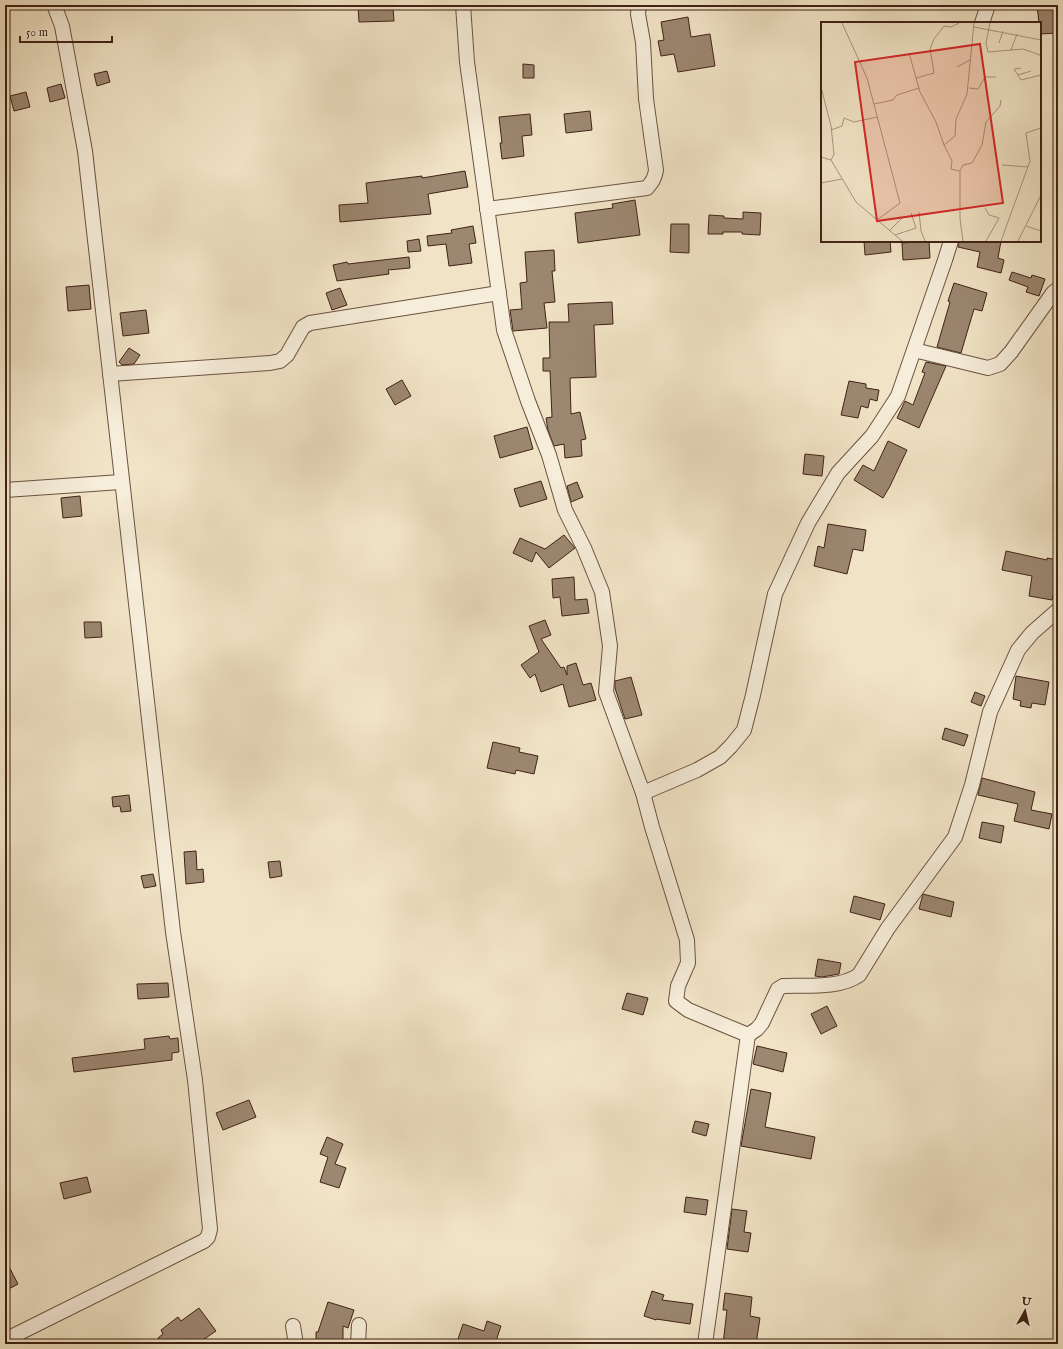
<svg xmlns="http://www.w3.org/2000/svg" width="1063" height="1349" font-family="'IM FELL English',serif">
<rect width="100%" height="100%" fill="#f1e4c6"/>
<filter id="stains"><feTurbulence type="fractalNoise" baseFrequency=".005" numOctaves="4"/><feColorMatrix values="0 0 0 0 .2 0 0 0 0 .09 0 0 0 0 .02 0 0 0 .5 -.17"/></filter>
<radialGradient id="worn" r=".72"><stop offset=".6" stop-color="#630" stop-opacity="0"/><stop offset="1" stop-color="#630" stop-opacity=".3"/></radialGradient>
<!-- building -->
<g fill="#9c8771" stroke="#402215">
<polygon points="1037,5 1056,5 1057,33 1040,34 1040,23 1039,23"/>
<polygon points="358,6 371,6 371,9 393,8 394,21 359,22"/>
<polygon points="688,17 691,37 710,34 715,66 678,72 674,54 661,56 658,41 664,40 661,22"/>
<polygon points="523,64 534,65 534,78 523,78"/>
<polygon points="107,71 110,82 97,86 94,74"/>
<polygon points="61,84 65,98 50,102 47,88"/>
<polygon points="26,92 30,107 14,111 10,96"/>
<polygon points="590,111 592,130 566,133 564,114"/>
<polygon points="530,114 532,135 522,136 524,156 502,159 500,143 502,143 499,117"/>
<polygon points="465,171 468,187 428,194 431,214 340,222 339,205 368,203 366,183 422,176 422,178"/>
<polygon points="635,200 640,235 578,243 575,213 613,208 612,204"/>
<polygon points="743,212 761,213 760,235 742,234 742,232 723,232 723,234 708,234 709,215 724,216 724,218 743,219"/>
<polygon points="671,224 689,224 689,253 670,252"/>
<polygon points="473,226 476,243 469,244 472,263 449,266 446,244 428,246 427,236 452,233 451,230"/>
<polygon points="419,239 421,251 408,252 407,241"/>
<polygon points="864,241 890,241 891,252 865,255"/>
<polygon points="929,241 930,258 903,260 902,243"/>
<polygon points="959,241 1001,241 998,258 1004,260 1001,273 977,267 980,252 958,247"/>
<polygon points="554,250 555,271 552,271 555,302 544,303 547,328 513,331 510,310 522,309 520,283 527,282 525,252"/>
<polygon points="409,257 410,268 388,270 389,274 337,281 333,265 347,262 348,264"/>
<polygon points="1012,272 1031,278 1032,275 1045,279 1039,296 1026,292 1028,287 1009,280"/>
<polygon points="954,283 987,293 982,311 974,309 961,353 937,347 950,302 948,301"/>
<polygon points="89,285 91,309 68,311 66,287"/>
<polygon points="340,288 347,305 332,310 326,293"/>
<polygon points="612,302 613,324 594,325 596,377 570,378 571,414 580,412 586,439 581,440 582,456 565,458 564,444 554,446 548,430 546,418 552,417 550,371 543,371 543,358 550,358 549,322 569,322 568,304"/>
<polygon points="146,310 149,333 123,336 120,313"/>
<polygon points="129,348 140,355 134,364 122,365 119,362"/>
<polygon points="926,362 946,366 919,428 897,418 905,401 913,405 925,373 922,372"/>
<polygon points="402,380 411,396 395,405 386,389"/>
<polygon points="849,381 866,384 866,388 879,390 877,401 870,399 868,408 861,406 858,418 841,415"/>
<polygon points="527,427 533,449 500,458 494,436"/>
<polygon points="888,441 907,450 890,486 883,498 854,480 863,465 874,471"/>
<polygon points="805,454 824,456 822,476 803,474"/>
<polygon points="541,481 547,499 520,507 514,489"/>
<polygon points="577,482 583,497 571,502 567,486"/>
<polygon points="80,496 82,516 63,518 61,498"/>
<polygon points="828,524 866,530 863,551 853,549 847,574 814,566 818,546 824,548"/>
<polygon points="564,535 575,548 549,568 536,552 532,562 513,553 520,538 545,549"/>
<polygon points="1006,551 1047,560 1047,558 1058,560 1058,579 1057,579 1052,600 1029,596 1032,576 1002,570"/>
<polygon points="574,577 575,600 587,599 589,613 562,616 560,597 553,598 552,579"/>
<polygon points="545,620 551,635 541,639 561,668 564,667 567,675 567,666 576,663 583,685 591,683 596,700 569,707 563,684 541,692 535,674 530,678 521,665 539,652 529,626"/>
<polygon points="84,622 101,622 102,637 85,638"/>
<polygon points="1016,676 1049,682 1045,705 1032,703 1031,708 1020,706 1021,701 1013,699"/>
<polygon points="631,677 642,715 625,719 615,688 615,681"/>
<polygon points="975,692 985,696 981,706 971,702"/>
<polygon points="945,728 968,735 964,746 942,739"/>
<polygon points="493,742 520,748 519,752 538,756 534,774 516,770 515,774 487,768"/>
<polygon points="982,778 1035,792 1031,810 1052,814 1049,829 1014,821 1018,804 978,795"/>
<polygon points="129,795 131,811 121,812 120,806 113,807 112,797"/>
<polygon points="982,822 1004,826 1001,843 979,838"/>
<polygon points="196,851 197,870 203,869 204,882 186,884 184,852"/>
<polygon points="280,861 282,876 270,878 268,862"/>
<polygon points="153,874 156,886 144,888 141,876"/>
<polygon points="923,894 954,902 951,917 919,909"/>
<polygon points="854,896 885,904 880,920 850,912"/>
<polygon points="818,959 841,963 839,974 822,977 815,976"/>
<polygon points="168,983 169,997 138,999 137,984"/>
<polygon points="627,993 648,998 643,1015 622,1009"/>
<polygon points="827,1006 837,1026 821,1034 811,1014"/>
<polygon points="169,1036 170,1039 178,1038 179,1052 172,1053 172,1060 74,1072 72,1058 145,1049 144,1039"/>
<polygon points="757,1046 787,1053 783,1072 753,1064"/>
<polygon points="751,1089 771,1093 765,1127 815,1137 811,1159 741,1146"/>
<polygon points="249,1100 256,1117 223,1130 216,1113"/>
<polygon points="695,1121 709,1124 706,1136 692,1132"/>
<polygon points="327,1137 343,1144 335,1164 346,1168 339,1188 320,1182 328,1157 320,1154"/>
<polygon points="87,1177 91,1192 64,1199 60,1183"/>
<polygon points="686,1197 708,1200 706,1215 684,1212"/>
<polygon points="732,1209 747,1211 744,1232 751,1233 748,1252 727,1249"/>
<polygon points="5,1259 18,1284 5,1291"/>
<polygon points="652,1291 664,1295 662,1300 693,1304 690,1324 656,1319 656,1320 644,1316"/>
<polygon points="725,1293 752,1297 750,1316 760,1318 756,1344 723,1344 727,1310 723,1310"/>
<polygon points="328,1302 354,1310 348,1328 343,1326 343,1344 316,1344 316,1332 318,1332"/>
<polygon points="199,1308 216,1331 197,1344 163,1344 158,1338 163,1334 161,1330 178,1317 181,1321"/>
<polygon points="487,1321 501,1326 495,1344 474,1344 458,1339 463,1324 484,1331"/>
</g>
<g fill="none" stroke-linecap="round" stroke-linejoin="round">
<!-- street casing -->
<g stroke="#6c5241" stroke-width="16">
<g id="street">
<polyline points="463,5 467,62 504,330 528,401 549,455 565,510 584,548 602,592 610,646 606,692 643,793"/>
<polyline points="982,23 988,5"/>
<path d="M487,209L647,188C652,182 655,178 656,170L646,99L643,42L638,14L639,5"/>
<polyline points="914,350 988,368 1000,364 1011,352 1053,293 1058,289"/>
<polyline points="110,374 270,363 280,361 287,355 303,327 310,323 499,293"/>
<polyline points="5,490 121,482"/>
<polyline points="748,1035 688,1010 676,1001 678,986 688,963 687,940 652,827 643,793 697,770 720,757 731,746 744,730 753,695 775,594 808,523 838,473 872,436 898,396 945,260 951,241"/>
<path d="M748,1035L757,1029L762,1023L778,989L783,986C806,985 839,989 859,975L888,928L955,837L972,785L990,712L1018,650L1032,633L1058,610"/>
<polyline points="293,1326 296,1344"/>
<polyline points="5,1340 204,1241 208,1237 210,1229 195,1080 173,932 85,151 62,26 54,5"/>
<polyline points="358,1344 359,1325"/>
<polyline points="705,1344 748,1035"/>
</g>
</g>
<!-- street -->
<use href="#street" stroke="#f6edda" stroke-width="14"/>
</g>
<!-- overview -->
<g transform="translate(821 22)">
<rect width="220" height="220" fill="#f1e4c6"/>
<path fill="none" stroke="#aa967f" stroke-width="1" d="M21,1L46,56L79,181L56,198M169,1L165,21L167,30L202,27L219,33L220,38M153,5L220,18M178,21L182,9M190,28L196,12M88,31L99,70L115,100L123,123M136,45L149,38M200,46L193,47L200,58L220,53M197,53L210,49M95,56L113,51L109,27L113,17L123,4L130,5L138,1M0,65L10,104L13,132L10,138M148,66L157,67L164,55H175M53,82L72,78L76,73L98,66M10,108L21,104L23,96L33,100L56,95M0,135L10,138L35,180L81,219M181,143L207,145M139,149L130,147L131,139L123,123L134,114L135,97L146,72L153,1M0,161L21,157M164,186L168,193L178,196L165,219M98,190L100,209L104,219M205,204L220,209M68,209L82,195M74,213L95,206L90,191M142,219L139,197V149L142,143L151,141L161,123L165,100L179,84L180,78M180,219L209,139L205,111L220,106M197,219L220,173"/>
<path fill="#d62828" fill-opacity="0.15" stroke="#d62828" stroke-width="2" d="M159,22L182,181L56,199L34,40Z"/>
<rect width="220" height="220" fill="none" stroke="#402215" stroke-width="2"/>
</g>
<!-- margin -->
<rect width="1063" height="1349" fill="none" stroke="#f1e4c6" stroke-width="20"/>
<rect x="6" y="6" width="1051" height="1337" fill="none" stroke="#402215" stroke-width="2"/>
<rect x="10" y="10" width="1043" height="1329" fill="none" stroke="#402215"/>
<!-- north arrow -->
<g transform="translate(1025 1311) rotate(8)" stroke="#f6edda" stroke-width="3" paint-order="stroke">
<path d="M0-3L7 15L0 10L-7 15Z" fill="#402215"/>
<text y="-6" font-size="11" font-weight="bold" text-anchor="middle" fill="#402215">U</text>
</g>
<!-- scale -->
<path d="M20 36v6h92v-6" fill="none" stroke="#402215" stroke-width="2"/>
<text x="26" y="36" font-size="12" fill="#402215" stroke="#f6edda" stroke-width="3" paint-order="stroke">50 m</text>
<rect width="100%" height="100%" filter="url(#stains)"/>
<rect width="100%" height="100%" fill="url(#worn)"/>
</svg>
